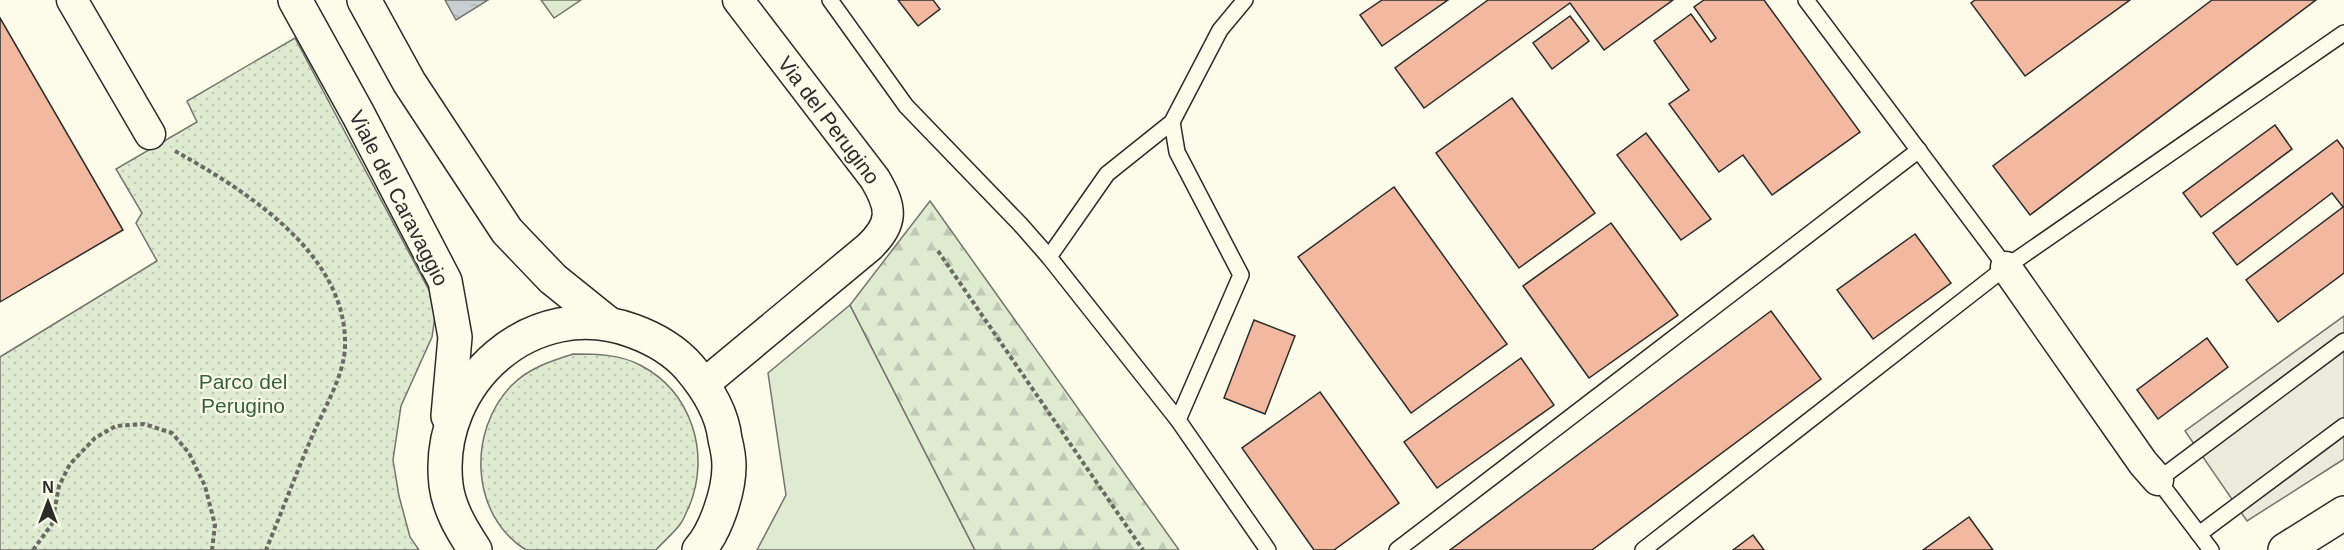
<svg xmlns="http://www.w3.org/2000/svg" width="2344" height="550" font-family="Arial,sans-serif">
<defs>
<pattern id="forest-firs" width="22" height="20" patternUnits="userSpaceOnUse" patternTransform="scale(1.5)"><rect width="22" height="20" fill="#deebd1"/><path d="M5 1l3.5 6h-7zM16 11l3.5 6h-7z" fill="#bfcab4"/></pattern>
<pattern id="park-dots" width="8" height="8" patternUnits="userSpaceOnUse" patternTransform="scale(1.5)"><rect width="8" height="8" fill="#deebd1"/><path d="M2 2h.1M6 6h.1" fill="none" stroke="#bfcab4" stroke-width="1.8" stroke-linecap="round"/></pattern>
<pattern id="water-ripples" width="26" height="14" patternUnits="userSpaceOnUse" patternTransform="scale(1.5)"><rect width="26" height="14" fill="#c7d0d0"/><path d="M2 4q2-2 4 0t4 0M15 11q2-2 4 0t4 0" fill="none" stroke="#abb3b3"/></pattern>
</defs>
<rect width="100%" height="100%" fill="#fdfbea"/>
<!-- grass -->
<g fill="#deebd1" stroke="#74746e" stroke-width="1.5">
<polygon points="541,0 581,0 554,18"/>
<polygon points="850,305 975,550 757,550 786,495 768,373"/>
</g>
<!-- forest -->
<polygon fill="url(#forest-firs)" stroke="#74746e" stroke-width="1.5" points="930,201 1179,550 975,550 850,305"/>
<!-- park -->
<g fill="url(#park-dots)" stroke="#74746e" stroke-width="1.5">
<polygon points="295,38 430,292 435,316 432,337 401,406 393,460 399,496 410,537 419,550 0,550 0,357 157,261 136,223 142,213 116,169 197,122 187,101"/>
<path d="M573,354C596,354 619,354 640,365C692,392 711,454 689,507C686,512 684,519 681,523C674,533 664,541 656,550H526C470,515 467,431 512,385C529,368 551,361 573,354Z"/>
</g>
<!-- parking -->
<polygon fill="#eceadb" stroke="#74746e" stroke-width="1.5" points="2344,316 2344,459 2247,521 2185,431"/>
<!-- water -->
<polygon fill="url(#water-ripples)" stroke="#74746e" stroke-width="1.5" points="445,0 488,0 456,20"/>
<!-- building -->
<g fill="#f2b8a0" stroke="#2b2b2b" stroke-width="1.5">
<polygon points="898,0 933,0 940,9 918,26"/>
<polygon points="1382,0 1448,0 1382,46 1360,15"/>
<polygon points="1488,0 1673,0 1604,50 1570,3 1424,108 1395,68"/>
<polygon points="1704,0 1764,0 1860,132 1772,195 1743,155 1719,172 1669,104 1689,90 1654,41 1691,14 1711,42 1716,38 1694,7"/>
<polygon points="1975,0 2130,0 2025,76 1971,3"/>
<polygon points="2212,0 2316,0 2030,215 1993,166"/>
<polygon points="1570,16 1589,41 1552,69 1533,43"/>
<polygon points="0,18 123,230 0,302"/>
<polygon points="1512,98 1595,213 1519,268 1436,153"/>
<polygon points="2275,125 2292,149 2201,217 2183,193"/>
<polygon points="1646,133 1711,219 1681,240 1617,155"/>
<polygon points="2337,140 2344,149 2344,273 2278,322 2246,280 2343,207 2332,193 2237,265 2213,233"/>
<polygon points="1394,187 1507,344 1411,413 1298,257"/>
<polygon points="1611,223 1678,315 1589,378 1523,286"/>
<polygon points="1915,234 1951,283 1873,339 1837,290"/>
<polygon points="1771,311 1821,379 1592,550 1450,550"/>
<polygon points="1254,320 1295,336 1265,414 1224,398"/>
<polygon points="2207,338 2228,367 2158,419 2137,390"/>
<polygon points="1521,358 1554,405 1437,488 1404,442"/>
<polygon points="1320,392 1399,503 1334,550 1314,550 1242,448"/>
<polygon points="1969,517 1993,550 1923,550"/>
<polygon points="1753,535 1764,550 1733,550"/>
</g>
<g fill="none" stroke-linecap="round" stroke-linejoin="round">
<!-- lane casing -->
<g stroke="#2b2b2b" stroke-width="18">
<g id="lane">
<polyline points="830,0 906,106 1020,224 1049,257 1178,420 1268,550"/>
<polyline points="1806,0 2006,267"/>
<polyline points="1172,122 1177,152 1241,275 1178,420"/>
<polyline points="1049,257 1107,174 1172,122 1220,30 1245,0"/>
<polyline points="2199,534 2344,426"/>
<polyline points="1397,550 1919,150"/>
<polyline points="1643,550 2006,267 2344,33"/>
<polyline points="2211,550 2158,480 2344,341"/>
</g>
</g>
<!-- street casing -->
<g stroke="#2b2b2b" stroke-width="33">
<g id="street">
<polyline points="72,0 150,134"/>
<polyline points="2006,267 2143,463 2158,480"/>
<path d="M704,384L869,247C894,223 892,208 875,179L738,0"/>
</g>
</g>
<!-- secondary casing -->
<g stroke="#2b2b2b" stroke-width="36">
<g id="secondary">
<polyline points="295,0 358,114 445,281 455,337 448,416"/>
<polyline points="364,0 409,82 507,231 553,279 609,324"/>
<path d="M475,550C462,530 449,509 446,485C434,382 533,294 633,331C655,339 674,350 689,367C707,388 722,412 725,439C727,447 729,457 729,466C729,491 716,531 699,550"/>
<polyline points="2285,550 2344,513"/>
</g>
</g>
<!-- path -->
<g stroke="#6a6964" stroke-width="4" stroke-dasharray="4.5 3" stroke-linecap="butt">
<path d="M175,151C246,191 348,254 345,347C344,375 325,407 314,432C297,471 282,511 266,550"/>
<polyline points="938,251 1143,550"/>
<polyline points="33,550 52,524 59,486 70,464 95,438 116,426 144,424 172,433 189,453 205,486 215,525 212,550"/>
</g>
<!-- lane -->
<use href="#lane" stroke="#fdfbea" stroke-width="15"/>
<!-- street -->
<use href="#street" stroke="#fdfbea" stroke-width="30"/>
<!-- secondary -->
<use href="#secondary" stroke="#fdfbea" stroke-width="33"/>
</g>
<g text-anchor="middle" dominant-baseline="central" stroke-width="4.5" stroke-linejoin="round" paint-order="stroke">
<!-- street labels -->
<g font-size="21" fill="#2b2b2b" stroke="#fdfbea">
<text transform="translate(829 120) rotate(53)">Via del Perugino</text>
<text transform="translate(399 198) rotate(63)">Viale del Caravaggio</text>
</g>
<!-- park labels -->
<g font-size="21" fill="#34623c" stroke="#fdfbea">
<text x="243" y="381">Parco del<tspan x="243" dy="24">Perugino</tspan></text>
</g>
</g>
<!-- north arrow -->
<g transform="translate(48 502)" stroke="#fdfbea" stroke-width="4.5" paint-order="stroke">
<path d="M0-4.5L10 22L0 15L-10 22Z" fill="#2b2b2b"/>
<text y="-9" font-size="16" font-weight="bold" text-anchor="middle" fill="#2b2b2b">N</text>
</g>
</svg>
